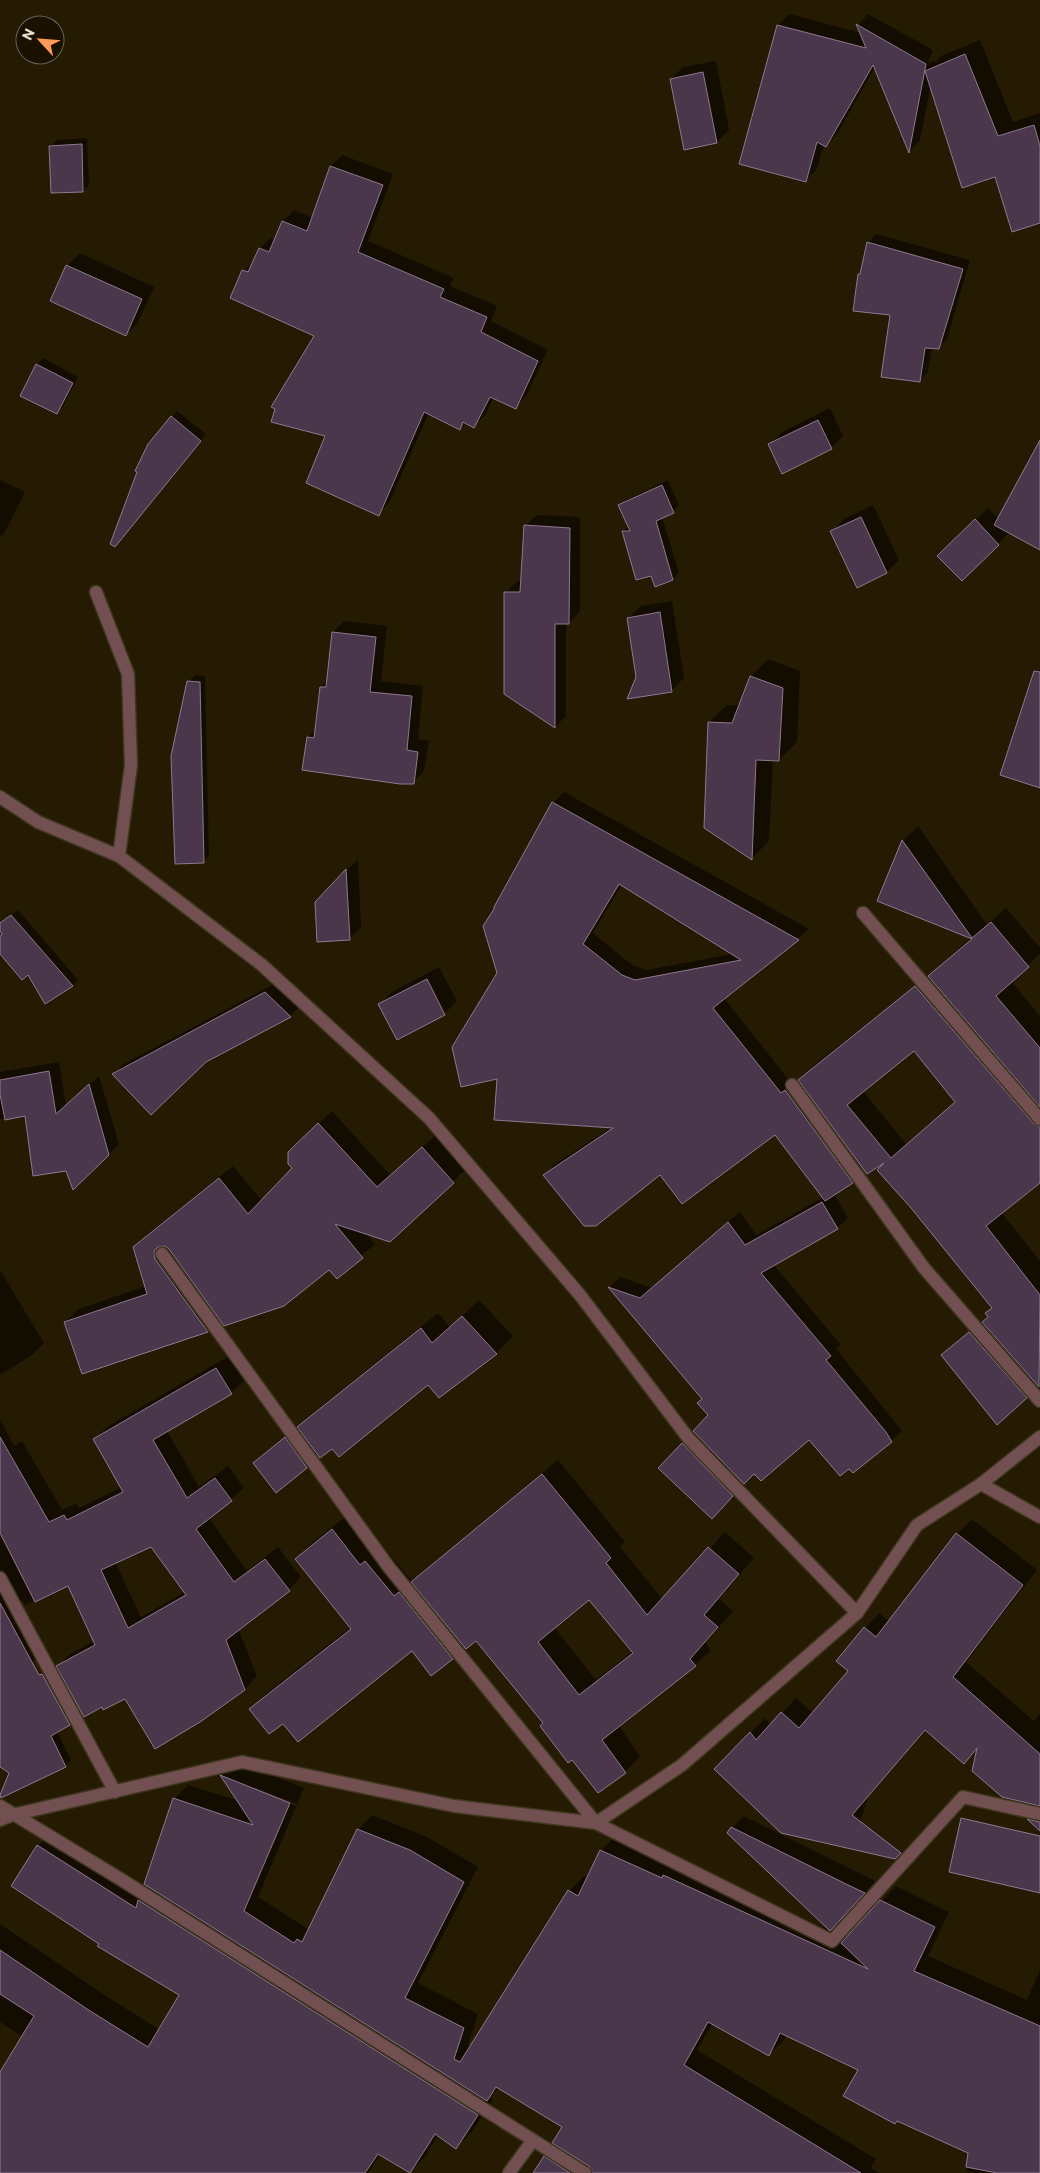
<svg xmlns="http://www.w3.org/2000/svg" width="1040" height="2173" font-family="Commissioner,sans-serif">
<rect width="100%" height="100%" fill="#251a02"/>
<!-- shadow -->
<g fill="#0007" fill-rule="evenodd">
<polygon points="790,14 861,33 858,25 868,14 933,50 927,64 935,60 935,63 941,56 980,40 1013,122 1040,113 1040,221 996,175 931,85 920,140 910,151 875,67 837,134 826,145 824,144 817,169 806,180 741,163 778,25"/>
<polygon points="716,61 729,130 717,142 671,79 683,67"/>
<polygon points="87,138 89,185 83,191 51,146 57,140"/>
<polygon points="342,155 393,174 368,241 454,278 450,286 497,306 491,321 548,350 526,396 515,407 494,397 485,415 474,426 466,422 460,428 429,413 389,503 378,514 327,435 316,336 244,271 255,260 260,248 271,238 275,240 283,221 294,210 313,218 331,166"/>
<polygon points="876,234 970,260 947,339 938,348 932,348 928,372 919,381 892,314 859,274 862,271 868,243"/>
<polygon points="80,253 154,287 138,322 126,335 67,266"/>
<polygon points="43,358 78,377 63,407 57,413 21,395 37,364"/>
<polygon points="830,408 843,436 831,448 769,445 782,432"/>
<polygon points="177,411 206,434 115,546 172,417"/>
<polygon points="1040,447 1040,549 1010,532 962,580 939,556 988,508 999,519"/>
<polygon points="0,480 25,492 5,532 0,537"/>
<polygon points="668,480 679,505 673,511 662,517 679,573 673,579 651,575 623,531 629,526 620,506 626,500"/>
<polygon points="873,505 899,560 887,572 832,532 844,519"/>
<polygon points="537,515 580,517 580,611 569,623 566,622 566,716 555,727 506,592 517,581 522,581 525,526"/>
<polygon points="672,601 684,678 671,691 638,677 628,618 641,606"/>
<polygon points="344,621 387,626 381,681 423,686 418,739 429,741 424,771 413,782 308,737 317,729 321,687 328,680 333,632"/>
<polygon points="768,659 800,671 797,742 779,760 773,760 769,841 752,858 709,722 727,705 740,705 751,676"/>
<polygon points="195,675 205,676 209,856 203,862 189,681"/>
<path d="M564,792L809,929L724,998L792,1084L796,1080L863,1172L852,1182L834,1194L848,1218L837,1228L773,1264L841,1345L836,1349L902,1431L891,1441L809,1438L754,1472L724,1505L683,1444L709,1415L703,1399L610,1287L620,1277L652,1288L740,1212L756,1235L824,1197L775,1133L660,1173L545,1175L555,1164L612,1127L498,1077V973L553,803ZM622,884L733,954L646,970L632,965L593,933Z"/>
<path d="M918,826L987,925L1006,908L1040,948V954L1011,981L1040,1016V1181L1001,1212L1040,1261V1385L1026,1397L942,1355L982,1322L983,1323L990,1316L993,1307L886,1162L800,1080L814,1065L932,973L972,937L879,900L903,841ZM914,1050L956,1101L906,1144L863,1091Z"/>
<polygon points="358,859 361,927 349,939 316,902"/>
<polygon points="18,910 78,980 72,985 28,973 0,952 0,937 4,934 0,924"/>
<polygon points="439,967 457,1001 444,1014 397,1038 380,1004 392,992"/>
<polygon points="276,983 300,1006 290,1016 205,1061 114,1074 124,1064"/>
<polygon points="59,1062 66,1106 99,1076 119,1144 73,1188 67,1170 26,1115 0,1119 0,1072"/>
<polygon points="332,1111 390,1175 436,1135 466,1169 389,1241 366,1233 375,1244 337,1277 329,1268 220,1318 208,1331 83,1372 65,1322 79,1309 146,1286 134,1248 148,1234 233,1166 262,1201 294,1168 303,1138"/>
<polygon points="0,1270 44,1343 32,1355 0,1375"/>
<polygon points="479,1300 513,1336 496,1353 439,1397 428,1384 319,1455 306,1467 254,1463 267,1451 298,1426 299,1428 316,1411 438,1313 450,1327"/>
<path d="M229,1356L244,1381L231,1393L167,1431L199,1487L228,1466L244,1488L209,1518L247,1571L278,1547L301,1577L289,1590L239,1630L257,1676L245,1689L200,1721L125,1697L102,1706L58,1666L70,1654L94,1641L69,1584L25,1605L22,1600L19,1603L43,1649L0,1705V1419L14,1446L22,1441L62,1510L77,1503L79,1508L122,1487L95,1439L107,1427ZM151,1545L185,1592L141,1617L115,1562Z"/>
<path d="M558,1460L625,1542L620,1547L663,1600L725,1532L754,1558L719,1599L733,1611L705,1643L711,1650L695,1665L619,1726L640,1756L625,1772L544,1723L477,1639L465,1646L452,1658L412,1649L283,1722L251,1709L267,1693L351,1627L296,1559L313,1542L349,1514L377,1550L382,1545L411,1580L416,1577L417,1578ZM590,1598L633,1651L596,1680L554,1627Z"/>
<polygon points="972,1519 1037,1570 966,1662 1034,1721 1040,1714 1040,1805 978,1748 964,1762 926,1729 868,1797 857,1831 716,1769 765,1718 771,1725 796,1698 813,1713 850,1671 865,1628 879,1613 889,1621 957,1534"/>
<polygon points="54,1678 75,1718 57,1731 71,1760 65,1766 1,1796 48,1683"/>
<path d="M236,1761L304,1788L258,1897L308,1929L358,1830L372,1815L425,1836L478,1867L418,1983L478,2014L468,2045L471,2046L569,1891L584,1876L588,1879L601,1851L615,1836L679,1862L847,1938L896,1886L949,1912L928,1956L1027,2000L1040,1970V2173H977L966,2171L970,2152L860,2070L786,2035L784,2040L769,2054L713,2023L697,2050L876,2159L871,2168L879,2173H534L544,2157L557,2144L564,2127L499,2088L489,2097L493,2099L472,2132L456,2147L438,2135L425,2157L409,2172L381,2154L368,2173H23L0,2151V2074L23,2037L0,2022V1924L103,1994L160,2030L181,1995L101,1943L38,1846L54,1830L149,1891L152,1888L174,1799L188,1785L239,1801L222,1775ZM254,1787L297,1804L296,1806L254,1790Z"/>
<polygon points="1040,1808 1040,1829 1029,1819"/>
<polygon points="744,1816 875,1881 842,1918 732,1828"/>
</g>
<!-- building -->
<g fill="#4a374c" stroke="#8e7990" fill-rule="evenodd">
<polygon points="856,24 926,64 909,153 873,65 826,147 817,142 806,182 739,164 777,25 866,48"/>
<polygon points="965,54 998,136 1034,125 1040,146 1040,223 1012,232 995,177 962,188 925,71"/>
<polygon points="703,72 717,143 684,150 670,79"/>
<polygon points="82,144 83,192 51,193 49,146"/>
<polygon points="330,166 383,185 358,252 444,289 440,297 487,317 481,332 538,361 516,409 490,397 474,428 463,422 460,430 424,412 379,516 306,483 325,436 271,422 275,409 271,407 314,336 230,298 242,270 248,272 259,248 269,252 282,221 307,231"/>
<polygon points="867,242 963,269 939,349 925,348 920,382 881,377 890,315 853,311 858,274 860,274"/>
<polygon points="66,265 142,299 126,336 50,301"/>
<polygon points="36,364 73,383 57,414 20,396"/>
<polygon points="171,416 201,441 115,547 110,544 137,472 135,471 148,444"/>
<polygon points="818,420 832,449 782,474 768,444"/>
<polygon points="1040,440 1040,550 994,525"/>
<polygon points="662,485 674,513 656,521 673,580 655,587 651,576 636,580 622,531 630,531 618,505"/>
<polygon points="861,517 887,573 857,588 830,531"/>
<polygon points="975,519 999,545 962,581 937,556"/>
<polygon points="524,525 570,528 569,624 555,624 555,728 504,694 504,592 520,592"/>
<polygon points="660,612 672,692 627,699 636,677 627,618"/>
<polygon points="332,632 376,637 370,692 412,696 407,750 418,752 414,784 400,784 302,770 307,737 314,738 320,687 326,687"/>
<polygon points="1034,671 1040,672 1040,788 1000,775"/>
<polygon points="750,676 783,688 779,761 756,760 752,860 704,828 708,722 732,723"/>
<polygon points="187,681 200,682 204,863 175,864 171,756"/>
<path d="M552,802L799,940L713,1008L781,1093L785,1090L853,1183L825,1201L775,1135L682,1204L660,1175L596,1226H584L543,1175L613,1128L494,1120L497,1079L461,1087L452,1047L497,973L483,926L494,909V907ZM619,884L741,960L635,980L622,975L583,944Z"/>
<polygon points="902,840 972,938 991,922 1029,967 996,996 1040,1048 1040,1107 928,976 972,939 877,901"/>
<polygon points="346,869 350,940 317,942 315,902"/>
<polygon points="11,915 73,986 45,1004 28,975 22,980 0,954 0,937 2,934 0,931 0,923"/>
<polygon points="427,979 445,1015 397,1040 378,1004"/>
<path d="M915,986L1034,1124L1040,1127V1183L986,1226L1040,1295L1039,1387L982,1322L988,1317L985,1313L992,1308L911,1208L877,1170L884,1163L867,1174L798,1080ZM914,1051L955,1102L891,1158L847,1105Z"/>
<polygon points="265,992 291,1017 206,1062 151,1115 112,1074"/>
<polygon points="49,1071 56,1114 89,1084 109,1155 73,1190 66,1171 33,1176 25,1116 5,1120 0,1094 0,1080"/>
<polygon points="318,1123 377,1187 422,1147 454,1183 390,1242 335,1224 363,1258 337,1279 329,1270 284,1306 224,1326 169,1249 165,1246 158,1247 154,1251 155,1259 208,1332 82,1374 64,1322 147,1294 133,1247 219,1178 248,1214 292,1168 288,1164 288,1152"/>
<polygon points="822,1202 838,1229 761,1273 831,1356 826,1360 886,1432 892,1442 853,1473 849,1469 840,1476 809,1440 761,1481 754,1474 744,1484 693,1431 708,1415 697,1403 702,1399 608,1287 640,1298 728,1222 745,1245"/>
<polygon points="462,1316 497,1354 439,1398 428,1385 339,1457 332,1449 320,1458 297,1427 421,1328 432,1343"/>
<polygon points="969,1332 1027,1398 997,1425 941,1355"/>
<path d="M216,1368L232,1394L153,1440L187,1498L215,1478L232,1501L196,1529L234,1582L265,1559L290,1591L226,1640L245,1690L200,1722L155,1749L125,1699L103,1710L102,1707L84,1717L56,1666L95,1645L68,1586L35,1602L0,1533V1437L49,1522L64,1515L67,1520L123,1492L93,1439ZM151,1547L186,1595L128,1628L101,1570Z"/>
<polygon points="285,1437 307,1468 276,1493 253,1463"/>
<polygon points="682,1443 733,1496 712,1519 658,1468"/>
<path d="M542,1474L611,1558L606,1563L647,1615L708,1547L739,1574L704,1615L718,1627L690,1659L696,1666L602,1740L626,1773L598,1793L572,1760L568,1763L540,1726L543,1723L476,1641L466,1649L411,1582ZM589,1600L633,1653L579,1695L538,1642Z"/>
<polygon points="332,1529 360,1565 365,1561 394,1596 399,1592 453,1659 431,1676 412,1651 298,1742 283,1724 269,1734 249,1709 351,1629 295,1559"/>
<polygon points="956,1533 1023,1585 953,1677 1040,1754 1040,1806 1002,1797 972,1771 977,1748 964,1764 925,1730 852,1815 901,1853 895,1859 781,1833 714,1769 750,1732 756,1740 781,1712 799,1728 848,1671 836,1661 864,1627 876,1637"/>
<polygon points="0,1603 39,1675 42,1674 70,1725 51,1736 66,1767 1,1798 0,1795 9,1773 0,1767"/>
<polygon points="220,1775 290,1803 244,1911 294,1943 297,1939 302,1942 357,1829 410,1850 464,1882 405,1998 464,2028 454,2059 460,2062 568,1890 578,1896 600,1850 662,1878 663,1875 868,1969 841,1943 880,1900 935,1927 914,1971 1040,2026 1040,2173 997,2173 966,2167 968,2153 897,2121 895,2124 843,2096 858,2070 780,2033 769,2056 708,2022 684,2065 861,2173 593,2173 589,2166 552,2143 562,2127 496,2087 487,2101 144,1884 173,1798 253,1825"/>
<polygon points="961,1818 1040,1836 1040,1893 949,1872"/>
<polygon points="1027,1819 1040,1822 1040,1831"/>
<polygon points="731,1827 846,1884 865,1893 830,1931 727,1833"/>
<polygon points="37,1845 136,1908 138,1900 478,2115 456,2149 435,2134 410,2173 378,2154 365,2173 0,2173 0,2072 34,2016 0,1994 0,1950 87,2009 148,2047 179,1995 97,1946 99,1944 11,1886"/>
<polygon points="544,2156 570,2173 533,2173"/>
</g>
<g fill="none" stroke-linecap="round" stroke-linejoin="round">
<!-- minor casing -->
<g stroke="#40361f" stroke-width="15">
<g id="minor">
<polyline points="96,592 128,674 131,765 119,856"/>
<polyline points="0,797 38,822 119,856 262,965 429,1118 580,1295 689,1439 857,1613"/>
<polyline points="863,913 1040,1119"/>
<polyline points="792,1085 924,1268 1040,1401"/>
<polyline points="162,1254 388,1566 596,1823"/>
<polyline points="981,1484 1040,1517"/>
<polyline points="0,1578 115,1792"/>
<polyline points="0,1806 122,1880 585,2173"/>
<polyline points="0,1820 12,1815 242,1762 454,1806 596,1823 832,1941 963,1797 1040,1814"/>
<polyline points="596,1823 682,1765 857,1613 917,1525 981,1484 1040,1437"/>
<polyline points="509,2173 533,2140"/>
</g>
</g>
<!-- minor -->
<use href="#minor" stroke="#725051" stroke-width="12"/>
</g>
<!-- north arrow -->
<g transform="translate(40 40) rotate(296)"><circle r="24" fill="#1b1100" stroke="#6c6353"/>
<path d="M0-4L9 19L0 12L-9 19Z" fill="#ff9b59"/>
<text y="-8" font-size="14" font-weight="bold" text-anchor="middle" fill="#e6dfd0">N</text>
</g>
</svg>
